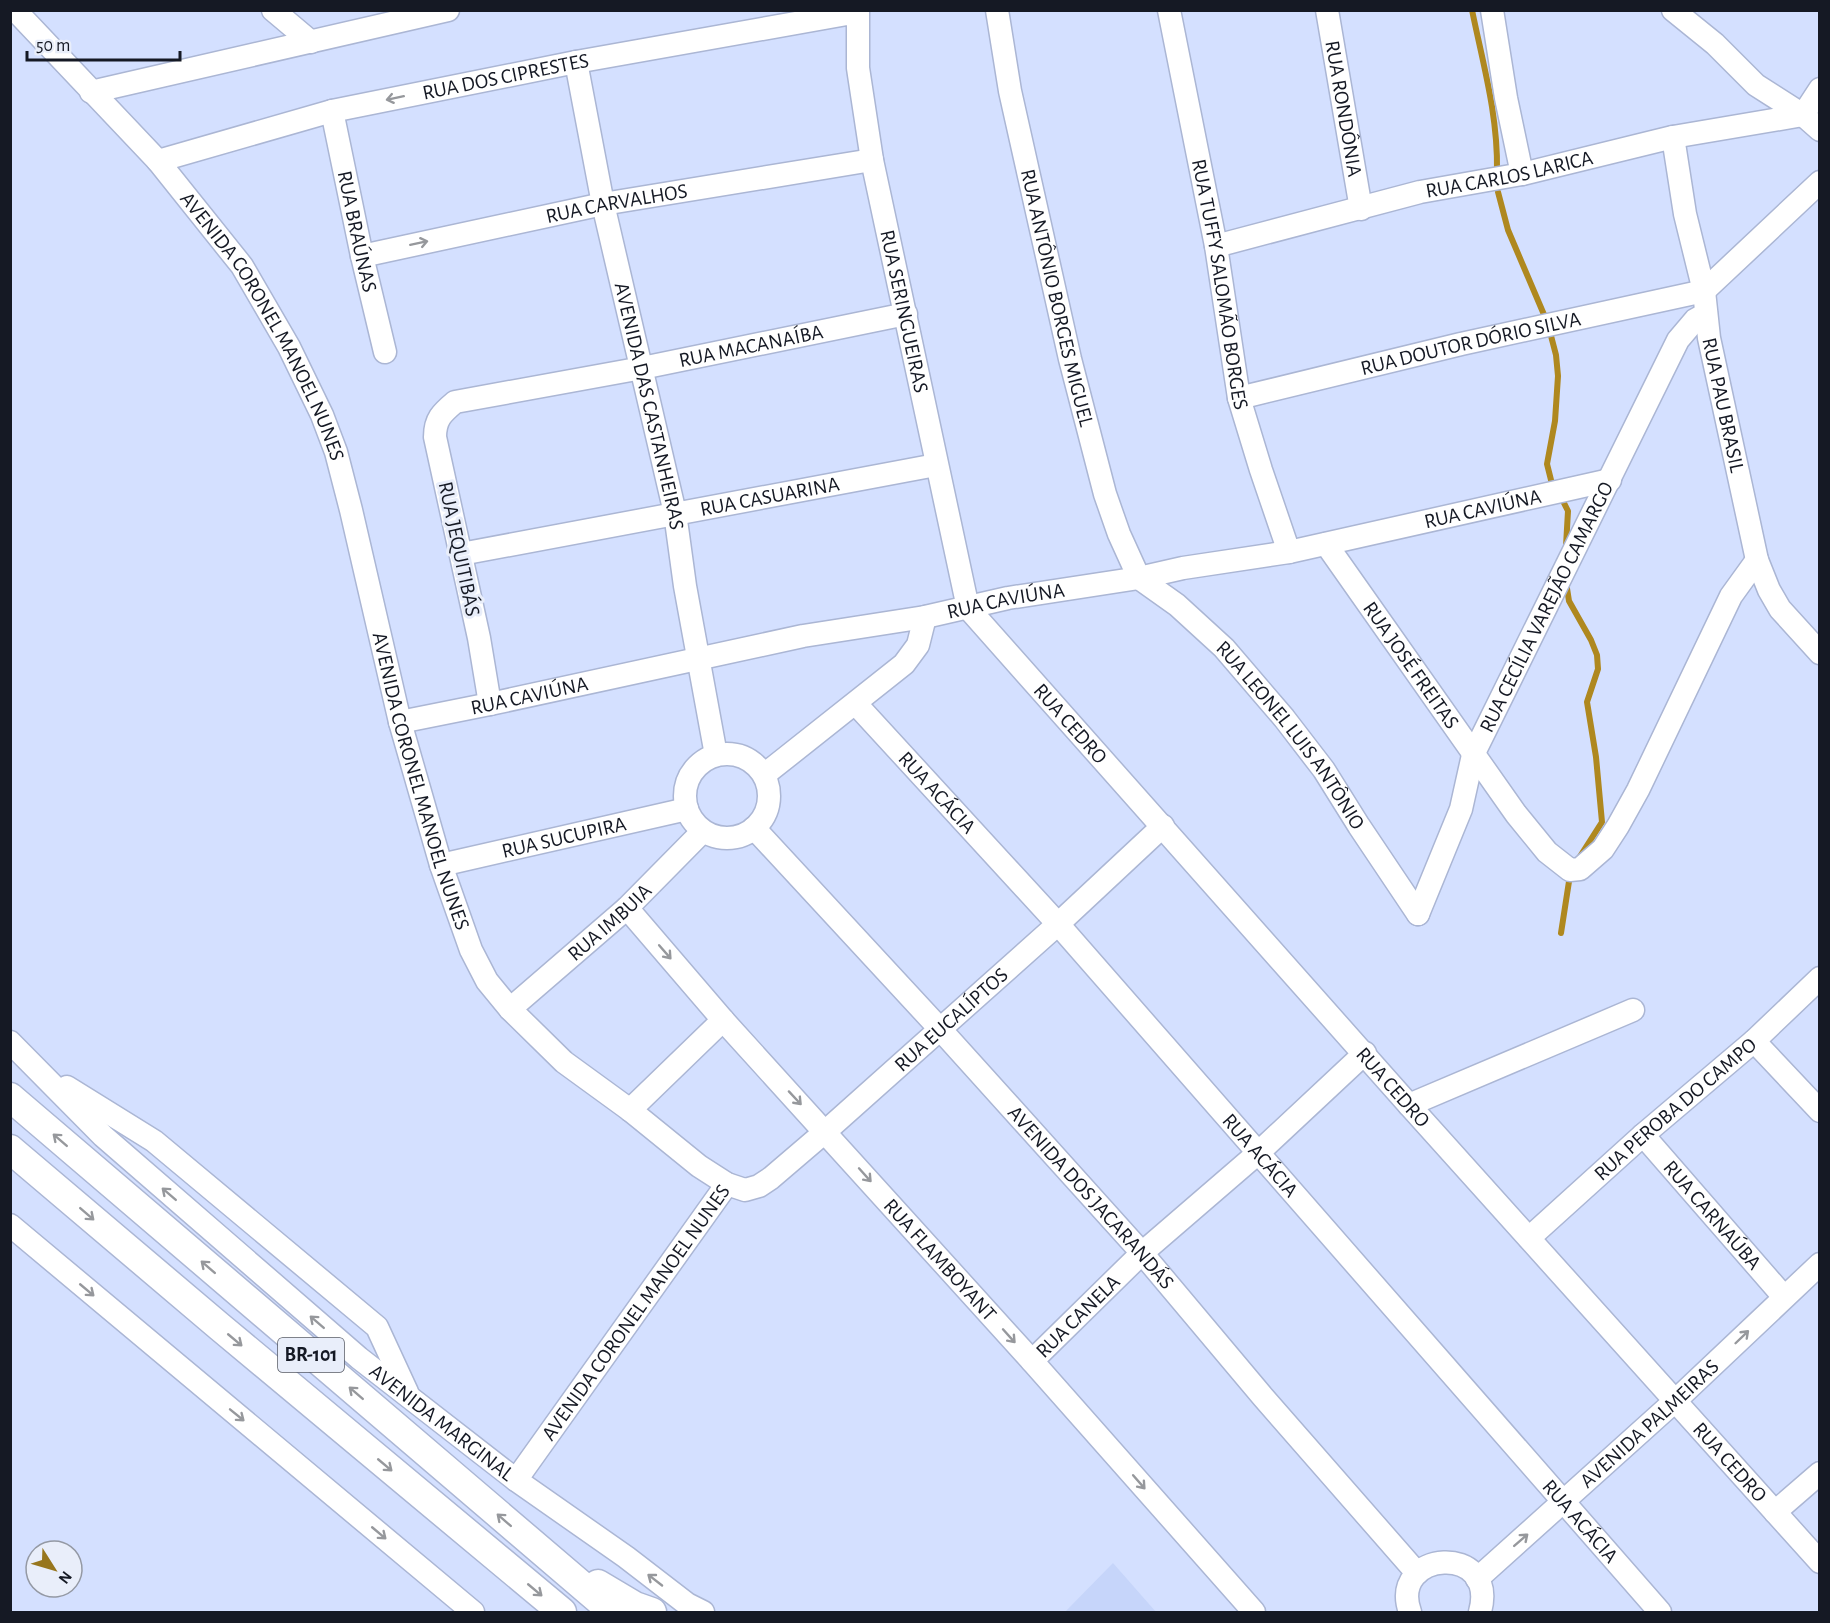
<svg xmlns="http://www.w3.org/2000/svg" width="1830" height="1623" font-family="'Alegreya Sans',sans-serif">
<rect width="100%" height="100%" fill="#d4e0ff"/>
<!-- built -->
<polygon fill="#c6d5fa" points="1113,1563 1156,1612 1065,1612"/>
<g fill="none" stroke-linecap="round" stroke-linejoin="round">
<!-- stream -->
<g stroke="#af881f" stroke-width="6">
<path d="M1472,10C1483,64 1498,115 1497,171"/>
<polyline points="1498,192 1508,230 1545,317"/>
<polyline points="1550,332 1556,355 1558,376 1555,421 1547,464 1552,484"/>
<polyline points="1560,495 1568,511 1566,546"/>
<polyline points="1566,582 1569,601 1591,640 1597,655 1598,669 1587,702 1596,757 1602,822 1579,858"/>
<polyline points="1561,933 1570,875"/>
</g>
<!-- minor casing -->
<g stroke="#abb6d4" stroke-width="25">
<g id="minor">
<path id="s1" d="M15,10L158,161L242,266L289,347L322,415L336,452L351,510L400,722L441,865L471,950L487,981L510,1009L564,1062L630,1110L699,1166L727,1184L745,1190L759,1186L771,1178L826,1131L1058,924L1163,826"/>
<polyline points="273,10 311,42"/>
<path id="s2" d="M997,10L1010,91L1070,359L1105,494L1119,534L1139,578L1177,605L1224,648L1284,718L1324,770L1359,826L1418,914"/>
<path id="s3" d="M1169,10L1216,246L1239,398L1261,470L1289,552"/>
<path id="s4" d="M1327,10L1361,209"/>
<polyline points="1492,10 1506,98 1522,174"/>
<polyline points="1673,10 1715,44 1756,85 1803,115 1820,130"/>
<path id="s5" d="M576,62L603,204L675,513L685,586L716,755"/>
<polyline points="91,92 448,10"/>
<path id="s6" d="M332,111L362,256L385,352"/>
<polyline points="1803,115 1820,89"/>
<path id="s7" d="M1673,137L1685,214L1704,291L1709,338L1757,560L1769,590L1780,609L1820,653"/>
<path id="s8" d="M158,161L332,111L576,62L858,12V68L872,160L968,608L1409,1105L1820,1562"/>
<path id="s9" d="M1216,246L1420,192L1522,174L1673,137L1803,115"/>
<path id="s10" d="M362,256L603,204L872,160"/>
<path id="s11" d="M1239,398L1461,344L1704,291L1820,182"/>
<path id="s12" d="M1326,544L1516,814L1547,852L1570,870L1580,869L1603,849L1618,826L1638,790L1731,596L1757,560"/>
<path id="s13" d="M461,554L936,465"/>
<path id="s14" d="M490,704L479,638L435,437C435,419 442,413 455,402L642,368L906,314"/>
<path id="s15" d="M856,704L1058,924L1660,1612"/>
<path id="s16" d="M400,722L490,704L803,636L925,617L1008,598L1139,578L1183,568L1289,552L1610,480"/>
<circle cx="727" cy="796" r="42"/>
<polyline points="764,775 904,664 918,645 925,617"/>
<path id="s17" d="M754,828L940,1029L1142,1253L1263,1397L1417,1573"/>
<path id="s18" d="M441,865L687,809"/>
<path id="s19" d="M627,908L723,1020L1032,1361L1254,1612"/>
<path id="s20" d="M1418,914L1461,809L1473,755L1678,340L1695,320L1706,314"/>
<path id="s21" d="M510,1009L627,908L703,831"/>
<polyline points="1754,1041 1820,1111"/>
<path id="s22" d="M10,1042L103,1136L359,1358L516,1480L626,1557L687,1604L703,1612"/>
<polyline points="67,1087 154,1141 377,1327 407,1392"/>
<polyline points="1409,1105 1633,1010"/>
<polyline points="630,1110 723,1020"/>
<path id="s23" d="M1643,1135L1784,1297"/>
<polyline points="10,1225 473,1612"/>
<path id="s24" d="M1529,1238L1643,1135L1754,1041L1820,978"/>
<path id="s25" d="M1032,1361L1142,1253L1258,1153L1365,1053"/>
<path id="s26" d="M516,1480L727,1184"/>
<polyline points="1775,1512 1820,1473"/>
<path id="s27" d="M1477,1579L1675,1401L1820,1264"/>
<path d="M1410,1612C1388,1550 1499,1542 1480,1612"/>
</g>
</g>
<!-- major casing -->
<g stroke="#abb6d4" stroke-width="31">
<g id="major">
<polyline points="10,1097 613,1612"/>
<polyline points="10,1149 220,1327 562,1612"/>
<polyline points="598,1584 635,1606 652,1612"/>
</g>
</g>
<!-- minor -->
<use href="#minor" stroke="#fff" stroke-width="22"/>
<!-- major -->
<use href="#major" stroke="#fff" stroke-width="28"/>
</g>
<!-- one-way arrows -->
<defs><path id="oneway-shaft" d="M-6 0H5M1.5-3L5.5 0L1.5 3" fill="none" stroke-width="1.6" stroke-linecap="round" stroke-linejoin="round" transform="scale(1.5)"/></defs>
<g stroke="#96989c">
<use href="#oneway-shaft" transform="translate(395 98) rotate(168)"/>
<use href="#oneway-shaft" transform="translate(419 243) rotate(-12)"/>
<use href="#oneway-shaft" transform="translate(665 952) rotate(49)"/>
<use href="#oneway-shaft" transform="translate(795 1098) rotate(47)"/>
<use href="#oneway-shaft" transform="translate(60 1140) rotate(-139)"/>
<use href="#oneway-shaft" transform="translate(865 1175) rotate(48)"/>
<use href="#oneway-shaft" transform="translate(169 1194) rotate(-139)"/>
<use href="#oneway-shaft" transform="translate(87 1214) rotate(41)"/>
<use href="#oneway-shaft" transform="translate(208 1267) rotate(-139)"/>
<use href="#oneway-shaft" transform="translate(87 1290) rotate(40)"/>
<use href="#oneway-shaft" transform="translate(317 1322) rotate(-139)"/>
<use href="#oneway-shaft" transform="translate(1009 1336) rotate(48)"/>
<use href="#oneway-shaft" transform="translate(1742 1337) rotate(-44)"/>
<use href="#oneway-shaft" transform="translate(235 1340) rotate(40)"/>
<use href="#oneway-shaft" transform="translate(356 1393) rotate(-139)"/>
<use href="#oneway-shaft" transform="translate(237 1415) rotate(39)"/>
<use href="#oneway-shaft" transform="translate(385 1465) rotate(40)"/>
<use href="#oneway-shaft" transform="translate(1139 1482) rotate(49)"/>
<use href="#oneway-shaft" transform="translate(504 1520) rotate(-139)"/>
<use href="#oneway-shaft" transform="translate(379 1533) rotate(40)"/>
<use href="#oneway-shaft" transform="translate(1521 1540) rotate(-41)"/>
<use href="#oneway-shaft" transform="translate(655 1580) rotate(-142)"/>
<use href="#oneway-shaft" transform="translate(535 1590) rotate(40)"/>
</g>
<g text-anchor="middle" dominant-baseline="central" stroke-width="6" stroke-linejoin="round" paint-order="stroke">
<!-- shield labels -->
<rect fill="#e9eefa" stroke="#555964" stroke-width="1.5" x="278" y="1338" width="66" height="34" rx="4.5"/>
<g font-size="20" font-weight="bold" fill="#151924">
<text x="311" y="1355">BR-101</text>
</g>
<!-- street labels -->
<g font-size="21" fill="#151924" stroke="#e9eefa">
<text stroke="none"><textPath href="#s8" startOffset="358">RUA DOS CIPRESTES</textPath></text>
<text stroke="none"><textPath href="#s4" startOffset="100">RUA RONDÔNIA</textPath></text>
<text stroke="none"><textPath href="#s9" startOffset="302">RUA CARLOS LARICA</textPath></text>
<text stroke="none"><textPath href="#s10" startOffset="260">RUA CARVALHOS</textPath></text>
<text stroke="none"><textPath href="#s6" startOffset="123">RUA BRAÚNAS</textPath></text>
<text stroke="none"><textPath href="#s3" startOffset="279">RUA TUFFY SALOMÃO BORGES</textPath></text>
<text stroke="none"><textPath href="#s2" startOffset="294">RUA ANTÔNIO BORGES MIGUEL</textPath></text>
<text stroke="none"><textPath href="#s8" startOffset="1020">RUA SERINGUEIRAS</textPath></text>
<text stroke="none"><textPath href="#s1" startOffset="405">AVENIDA CORONEL MANOEL NUNES</textPath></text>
<text stroke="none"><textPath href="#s11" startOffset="238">RUA DOUTOR DÓRIO SILVA</textPath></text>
<text stroke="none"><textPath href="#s14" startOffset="616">RUA MACANAÍBA</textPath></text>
<text stroke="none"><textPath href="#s7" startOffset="273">RUA PAU BRASIL</textPath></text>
<text stroke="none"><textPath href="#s5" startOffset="352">AVENIDA DAS CASTANHEIRAS</textPath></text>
<text stroke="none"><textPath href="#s13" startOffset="314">RUA CASUARINA</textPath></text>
<text stroke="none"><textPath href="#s16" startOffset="1104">RUA CAVIÚNA</textPath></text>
<text transform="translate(459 549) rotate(78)">RUA JEQUITIBÁS</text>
<text stroke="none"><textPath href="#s16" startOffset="618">RUA CAVIÚNA</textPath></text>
<text stroke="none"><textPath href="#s20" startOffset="334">RUA CECÍLIA VAREJÃO CAMARGO</textPath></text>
<text stroke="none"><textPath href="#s12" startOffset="148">RUA JOSÉ FREITAS</textPath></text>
<text stroke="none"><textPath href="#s16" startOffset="132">RUA CAVIÚNA</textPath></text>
<text stroke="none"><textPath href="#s8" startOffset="1478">RUA CEDRO</textPath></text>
<text stroke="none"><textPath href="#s2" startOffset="807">RUA LEONEL LUIS ANTÔNIO</textPath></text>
<text stroke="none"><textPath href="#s1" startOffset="891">AVENIDA CORONEL MANOEL NUNES</textPath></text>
<text stroke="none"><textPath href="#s15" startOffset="120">RUA ACÁCIA</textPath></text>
<text stroke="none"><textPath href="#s18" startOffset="126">RUA SUCUPIRA</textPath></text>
<text stroke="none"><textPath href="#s21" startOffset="132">RUA IMBUIA</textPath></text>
<text stroke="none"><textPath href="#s1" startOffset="1706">RUA EUCALÍPTOS</textPath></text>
<text stroke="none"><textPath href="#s8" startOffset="1964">RUA CEDRO</textPath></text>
<text stroke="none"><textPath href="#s24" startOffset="195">RUA PEROBA DO CAMPO</textPath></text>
<text stroke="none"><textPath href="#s15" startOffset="606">RUA ACÁCIA</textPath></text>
<text stroke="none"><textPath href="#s17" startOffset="500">AVENIDA DOS JACARANDÁS</textPath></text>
<text stroke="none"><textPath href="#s23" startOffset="106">RUA CARNAÚBA</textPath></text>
<text stroke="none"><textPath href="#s19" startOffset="471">RUA FLAMBOYANT</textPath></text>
<text stroke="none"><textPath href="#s26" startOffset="206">AVENIDA CORONEL MANOEL NUNES</textPath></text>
<text stroke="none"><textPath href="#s25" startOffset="64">RUA CANELA</textPath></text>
<text stroke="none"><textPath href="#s22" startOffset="576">AVENIDA MARGINAL</textPath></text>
<text stroke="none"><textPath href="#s27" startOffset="232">AVENIDA PALMEIRAS</textPath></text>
<text stroke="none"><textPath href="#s8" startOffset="2468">RUA CEDRO</textPath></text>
<text stroke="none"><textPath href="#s15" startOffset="1092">RUA ACÁCIA</textPath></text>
</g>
</g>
<!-- border -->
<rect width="1830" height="1623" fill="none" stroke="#151924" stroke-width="24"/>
<!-- north arrow -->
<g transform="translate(54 1569) rotate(127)"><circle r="28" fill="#e9eefa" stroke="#9499a4" stroke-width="1.5"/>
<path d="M0-4.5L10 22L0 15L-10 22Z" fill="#97761e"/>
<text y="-9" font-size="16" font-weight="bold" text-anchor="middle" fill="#151924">N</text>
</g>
<!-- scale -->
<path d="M27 51v9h153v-9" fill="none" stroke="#151924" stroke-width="3"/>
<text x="36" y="51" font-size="18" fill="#151924" stroke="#e9eefa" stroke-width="4.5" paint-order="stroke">50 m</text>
</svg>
